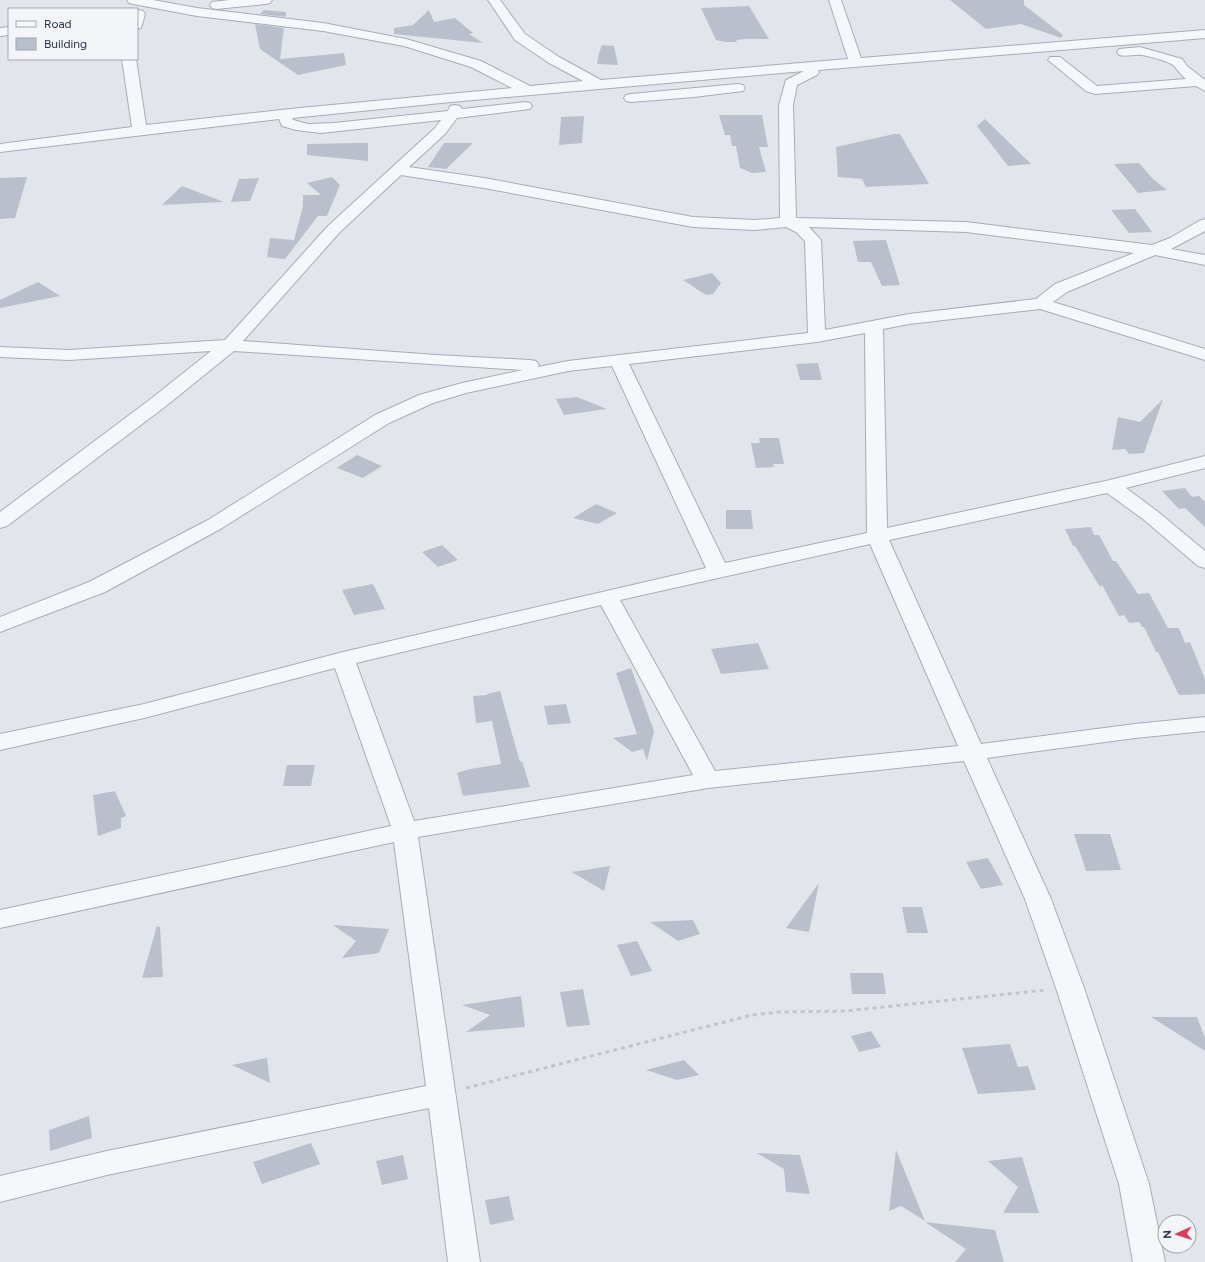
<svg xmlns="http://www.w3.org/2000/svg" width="1205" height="1262" font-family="Figtree,sans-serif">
<rect width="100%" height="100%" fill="#e2e6ec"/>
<!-- building -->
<g fill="#b9c0cb">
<polygon points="950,0 1024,0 1024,5 1063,35 1061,38 1021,24 986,29"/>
<polygon points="749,6 769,39 747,39 736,40 737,42 725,42 716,40 701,8"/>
<polygon points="264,10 286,12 286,17 260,14"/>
<polygon points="429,10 434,22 455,18 473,33 469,34 483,43 394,34 394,28 413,25"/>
<polygon points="255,24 284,28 280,59 344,53 346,65 298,75 260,49"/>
<polygon points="602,45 614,46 618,65 597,64 599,53"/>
<polygon points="719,115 762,115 768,147 759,147 766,172 752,173 740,168 736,146 732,146 730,135 725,135"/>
<polygon points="584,116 582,143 559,145 561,117"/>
<polygon points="985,119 1031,164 1008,166 977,126"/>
<polygon points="894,134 900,134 929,184 866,187 862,179 838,177 836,147"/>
<polygon points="359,143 368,143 368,161 307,155 307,144"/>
<polygon points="444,143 473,143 446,169 428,167"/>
<polygon points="1139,163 1153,179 1167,190 1138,193 1114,164"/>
<polygon points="27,177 15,218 0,219 0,178"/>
<polygon points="332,177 340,185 327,216 318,216 285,259 267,257 270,238 294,240 303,206 303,195 321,195 307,183"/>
<polygon points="259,178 250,201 231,202 239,179"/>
<polygon points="182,186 224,202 162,205"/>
<polygon points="1135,209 1152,232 1129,233 1111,210"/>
<polygon points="886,240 900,285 882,286 871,262 858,262 853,241"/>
<polygon points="712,273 721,283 713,294 706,295 683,280"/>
<polygon points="38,282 60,296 0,308 0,300"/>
<polygon points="818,363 822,380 800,380 796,364"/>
<polygon points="577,397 607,409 564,415 556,399"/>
<polygon points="1163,399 1144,453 1129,454 1125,449 1112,450 1118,417 1140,422"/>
<polygon points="759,438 779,438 784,464 773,464 774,467 756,468 751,443 760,443"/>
<polygon points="357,455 382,466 363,478 337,468"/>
<polygon points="1185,488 1192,497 1199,496 1205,502 1205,527 1185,508 1179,509 1162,491"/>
<polygon points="596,504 617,513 598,524 573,518"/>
<polygon points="726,510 751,510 753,529 726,529"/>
<polygon points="1091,527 1094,535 1099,535 1113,561 1116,561 1138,594 1149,593 1168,628 1179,628 1185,643 1190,642 1205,679 1205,694 1179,695 1158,652 1156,652 1144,627 1142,627 1139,622 1129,623 1124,615 1119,616 1102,585 1100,587 1075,546 1073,546 1065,529"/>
<polygon points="442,545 458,560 438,567 422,552"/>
<polygon points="373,584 385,609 354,615 342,590"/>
<polygon points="758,643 769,669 721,674 711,649"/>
<polygon points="631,668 654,731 647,761 643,749 632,752 613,738 637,734 616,673"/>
<polygon points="500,691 520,762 522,761 530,787 463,796 457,773 470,769 501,764 492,721 476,723 473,696 487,695 487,694"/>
<polygon points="566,704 571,723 548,725 544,706"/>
<polygon points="287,765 315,765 311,786 283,786"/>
<polygon points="115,791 126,816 121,818 121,828 98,836 93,795"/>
<polygon points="1074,834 1110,834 1121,870 1086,871"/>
<polygon points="988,858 1003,885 981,889 966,862"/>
<polygon points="610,866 604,891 572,872"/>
<polygon points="819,883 809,932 786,928"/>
<polygon points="902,907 922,907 928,933 907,933"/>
<polygon points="693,920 700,934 678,941 650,922"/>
<polygon points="333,925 389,929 379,953 342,958 356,941"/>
<polygon points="157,926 160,927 163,977 142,978"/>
<polygon points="637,941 652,971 631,976 617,945"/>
<polygon points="850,973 883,973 886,994 852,994"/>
<polygon points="583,989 590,1025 567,1027 560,992"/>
<polygon points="521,996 525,1027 466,1032 490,1015 462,1005"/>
<polygon points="1151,1017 1197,1017 1205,1038 1205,1051"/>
<polygon points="871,1031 881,1047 859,1052 851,1036"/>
<polygon points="1010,1044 1018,1067 1028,1066 1036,1090 978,1094 962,1048"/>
<polygon points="267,1058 270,1083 232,1065"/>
<polygon points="684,1060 699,1075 677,1080 646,1070"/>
<polygon points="89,1116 92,1138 50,1151 49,1130"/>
<polygon points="311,1143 320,1164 262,1184 253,1162"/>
<polygon points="896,1150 925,1221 901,1206 889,1211"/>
<polygon points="757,1153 800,1155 810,1194 786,1192 784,1169"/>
<polygon points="403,1155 408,1179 382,1185 376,1161"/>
<polygon points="1022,1157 1039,1213 1003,1213 1018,1187 988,1161"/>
<polygon points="509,1196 514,1220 490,1225 485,1200"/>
<polygon points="925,1222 995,1230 1004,1262 955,1262 966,1249"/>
</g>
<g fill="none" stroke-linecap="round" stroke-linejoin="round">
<!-- minor casing -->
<g stroke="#a6adb7" stroke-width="2">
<g id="minor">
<path d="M127,0H153L197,8L323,23L406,39L481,61L530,86L583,81L549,63L515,40L488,0H500L525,34L559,57L601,80L848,59L829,0H841L861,58L1205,30V38L818,70L819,72L817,75L797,85L793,105L796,218L966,222L1152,245L1170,238L1199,221L1205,219V231L1171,249L1205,255V265L1155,255L1067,292L1053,302L1205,349V360L1040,309L909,324L883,329L887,528L1110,480L1205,456V468L1126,488L1157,511L1205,551V568L1198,566L1143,519L1107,493L889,540L981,744L1135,724L1205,717V731L1135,738L987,758L1051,899L1084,988L1149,1184L1165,1262H1133L1119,1184L1056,988L1025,899L964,761L708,788L418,837L480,1262H448L429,1108L107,1175L0,1202V1176L107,1151L426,1086L394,842L0,928V910L391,826L335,668L144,718L0,750V734L144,704L343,652L706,568L612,366L568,371L466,393L433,403L389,423L222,528L105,592L0,632V617L89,582L208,520L375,415L419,395L462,383L523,370L234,351L166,406L7,526L0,528V512L152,398L211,351L69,360L0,357V347L69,350L225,340L328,226L435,128L441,120L321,133L296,130L282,126L279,119L0,152V144L132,127L122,59H136L146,125L300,108L512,88L471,67L404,46L323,31L197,16L133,4L129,3ZM804,71L786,80L779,105L780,218L755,220L693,217L484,178L409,167L445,134L457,118L530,109L532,106L530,103L525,102L462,109L460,106L455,105L450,106L448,111L334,123L308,124L293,120L292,118L451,102ZM401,175L484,188L693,227L755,230L786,227L796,232L805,241L808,333L568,361L538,367L539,365L536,361L530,360L436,355L243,341L340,232ZM809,227L966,232L1134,253L1055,284L1036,299L909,314L825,330L821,240ZM865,333L867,533L725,563L629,364L817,342ZM870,544L958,746L715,771L620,600ZM601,605L693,775L414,821L356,663Z"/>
<polygon points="229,0 272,0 270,3 266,4 216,9 212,8 210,5 212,2"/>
<polygon points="139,10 143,11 145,14 141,28 137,29 137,11"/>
<polygon points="9,27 9,35 0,36 0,28"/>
<path d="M1140,47L1182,59L1187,66L1205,80V91L1196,86L1095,94L1086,91L1048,60L1050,57H1060L1097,86L1186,79C1181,75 1177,69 1173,65C1168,61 1148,56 1142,55C1134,54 1127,57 1119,55L1117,52L1119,49Z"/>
<polygon points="738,84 743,85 745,88 743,91 694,97 631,102 626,101 624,98 626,95 631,94"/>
</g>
</g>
<!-- path -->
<polyline stroke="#c0c4cb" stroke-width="3" stroke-dasharray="4 4" stroke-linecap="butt" points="466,1088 752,1015 779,1012 845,1011 1046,990"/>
<!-- minor -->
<use href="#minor" fill="#f6f7fa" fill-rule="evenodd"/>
</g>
<!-- legend -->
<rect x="8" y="8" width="130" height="52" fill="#f3f5f9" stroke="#a2a8b1"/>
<rect x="16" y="21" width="20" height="6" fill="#f6f7fa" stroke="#a2a8b1"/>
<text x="44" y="28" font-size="12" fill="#283446">Road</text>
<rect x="16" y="38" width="20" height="12" fill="#b9c0cb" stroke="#a2a8b1"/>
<text x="44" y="48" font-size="12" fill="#283446">Building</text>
<!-- north arrow -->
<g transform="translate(1177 1234) rotate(267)"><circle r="19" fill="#f3f5f9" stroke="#a2a8b1"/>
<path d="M0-3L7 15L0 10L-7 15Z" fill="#dd3b57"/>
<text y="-6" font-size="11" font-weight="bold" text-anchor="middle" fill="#283446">N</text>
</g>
</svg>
